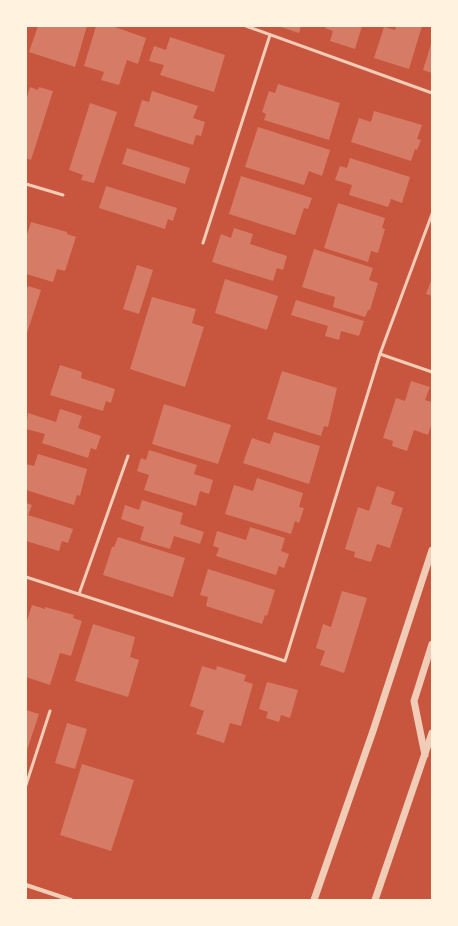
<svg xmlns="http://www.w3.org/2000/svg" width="458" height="926" font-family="'Roboto Condensed',sans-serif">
<rect width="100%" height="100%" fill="#c8553d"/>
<!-- building -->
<g fill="#d67c66">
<polygon points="38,26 87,26 75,67 29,52"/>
<polygon points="96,26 112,26 146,38 138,64 127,60 119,85 101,80 104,72 84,66"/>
<polygon points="278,26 301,26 299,33"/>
<polygon points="326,26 362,26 355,49 330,41 333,31 325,28"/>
<polygon points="396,26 422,26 409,69 374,58 384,27 395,30"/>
<polygon points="170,37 225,55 214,92 160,75 164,65 149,61 154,46 166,50"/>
<polygon points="432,41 432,73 423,70"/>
<polygon points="278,84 340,103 329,140 264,120 266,114 262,112 269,91 275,93"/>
<polygon points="30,87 38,90 39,87 53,91 31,160 26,158 26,100"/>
<polygon points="152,91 198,106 193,118 205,122 201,136 196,135 193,145 134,126 142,100 149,102"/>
<polygon points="90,103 117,112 94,183 81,180 83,175 69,170"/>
<polygon points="374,111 422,125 417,139 421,140 417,150 415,149 411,161 351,142 359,118 371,122"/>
<polygon points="258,127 330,150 322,176 309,171 304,185 245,167"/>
<polygon points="127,148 190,168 185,184 122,164"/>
<polygon points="350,158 410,177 402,203 391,199 388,207 349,195 352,185 335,180 340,166 347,168"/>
<polygon points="241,176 312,198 308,209 304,208 295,235 229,214"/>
<polygon points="106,186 177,208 173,221 168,219 165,229 99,208"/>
<polygon points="338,203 385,218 382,228 385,229 378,253 371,251 368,262 324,248"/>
<polygon points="31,222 67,232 67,234 76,237 65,271 57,269 53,282 26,274 26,237"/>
<polygon points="234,228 253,234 250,244 287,256 283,270 277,268 273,281 212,262 221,234 231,238"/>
<polygon points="314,249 373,268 369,280 378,283 370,310 368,310 365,317 333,307 335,297 302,287"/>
<polygon points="137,265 153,270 139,314 123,309"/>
<polygon points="432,278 432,296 426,294"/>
<polygon points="225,279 278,296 267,330 215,313"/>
<polygon points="28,286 41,290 26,336 26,293"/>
<polygon points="152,297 196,309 192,323 204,327 185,387 130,369"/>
<polygon points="296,300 364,321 359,336 341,331 339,340 325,336 328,326 291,315"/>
<polygon points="60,365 82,372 81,378 115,389 111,403 106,401 103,411 50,395"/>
<polygon points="282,371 337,388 328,427 324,426 321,436 267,419"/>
<polygon points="411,381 430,387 425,400 432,402 432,422 428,435 414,430 407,451 392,446 393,441 383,438 396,398 405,401"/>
<polygon points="164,404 231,425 218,464 152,444"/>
<polygon points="60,409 82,416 78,428 101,436 96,450 91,448 88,458 42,443 45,434 26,429 28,413 56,422"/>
<polygon points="274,432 320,446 309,484 243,463 252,438 270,444"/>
<polygon points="149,450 197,465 194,474 213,480 209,494 200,491 196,506 144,490 149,475 137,471 141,458 146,460"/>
<polygon points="38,454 87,469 80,496 77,495 74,505 26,490 26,464 34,466"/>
<polygon points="257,478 303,493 299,507 304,508 299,523 295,521 291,534 225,514 234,485 253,491"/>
<polygon points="377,486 395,492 391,504 403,508 390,548 377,544 371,562 354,557 355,552 345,549 358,507 369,511"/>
<polygon points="142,500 183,513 180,524 204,532 200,544 174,536 170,549 140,540 144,527 121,519 125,505 139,510"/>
<polygon points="26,503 32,505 28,515 73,529 68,543 62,541 59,551 26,541"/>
<polygon points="250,527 285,538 281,551 289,554 284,568 279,566 276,575 216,556 219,548 213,546 217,531 246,540"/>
<polygon points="118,537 185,558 173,597 103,575 112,547 114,547"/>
<polygon points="208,569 275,590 267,616 265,615 262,624 206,606 208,597 200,595"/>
<polygon points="342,591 367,598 344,673 320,665 325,651 316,648 323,624 331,627"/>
<polygon points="32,605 45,609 45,607 74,615 73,618 82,621 71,656 60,653 50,685 26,677 26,624"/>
<polygon points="93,624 135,637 130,657 139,660 128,697 75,681"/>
<polygon points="202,666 216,670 217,666 246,675 244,681 253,684 241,726 230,723 224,743 196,734 204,711 190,706"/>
<polygon points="267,682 298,690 290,718 281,715 279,722 266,718 268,712 259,709"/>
<polygon points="26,710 39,714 26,753"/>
<polygon points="67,723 87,729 75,769 55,763"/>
<polygon points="82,764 134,780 111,851 60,835"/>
</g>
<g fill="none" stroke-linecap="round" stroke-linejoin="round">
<!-- service -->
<g stroke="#f1ccb7" stroke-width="3">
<polyline points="246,26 432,93"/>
<polyline points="26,184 63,195"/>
<polyline points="203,243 270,35"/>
<polyline points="380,354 432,372"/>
<polyline points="26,577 285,661 380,354 432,214"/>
<polyline points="79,594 128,456"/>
<polyline points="26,785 50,711"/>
</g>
<!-- minor -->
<polyline stroke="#f1ccb7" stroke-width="4" points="26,885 71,900"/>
<!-- tertiary -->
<g stroke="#f1ccb7" stroke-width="7">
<polyline points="425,755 414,701 432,644"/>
<polyline points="314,900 373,731 432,550"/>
<polyline points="375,900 432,733"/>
</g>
</g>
<!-- border -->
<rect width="458" height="926" fill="none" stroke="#fff3e0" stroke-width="54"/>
</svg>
